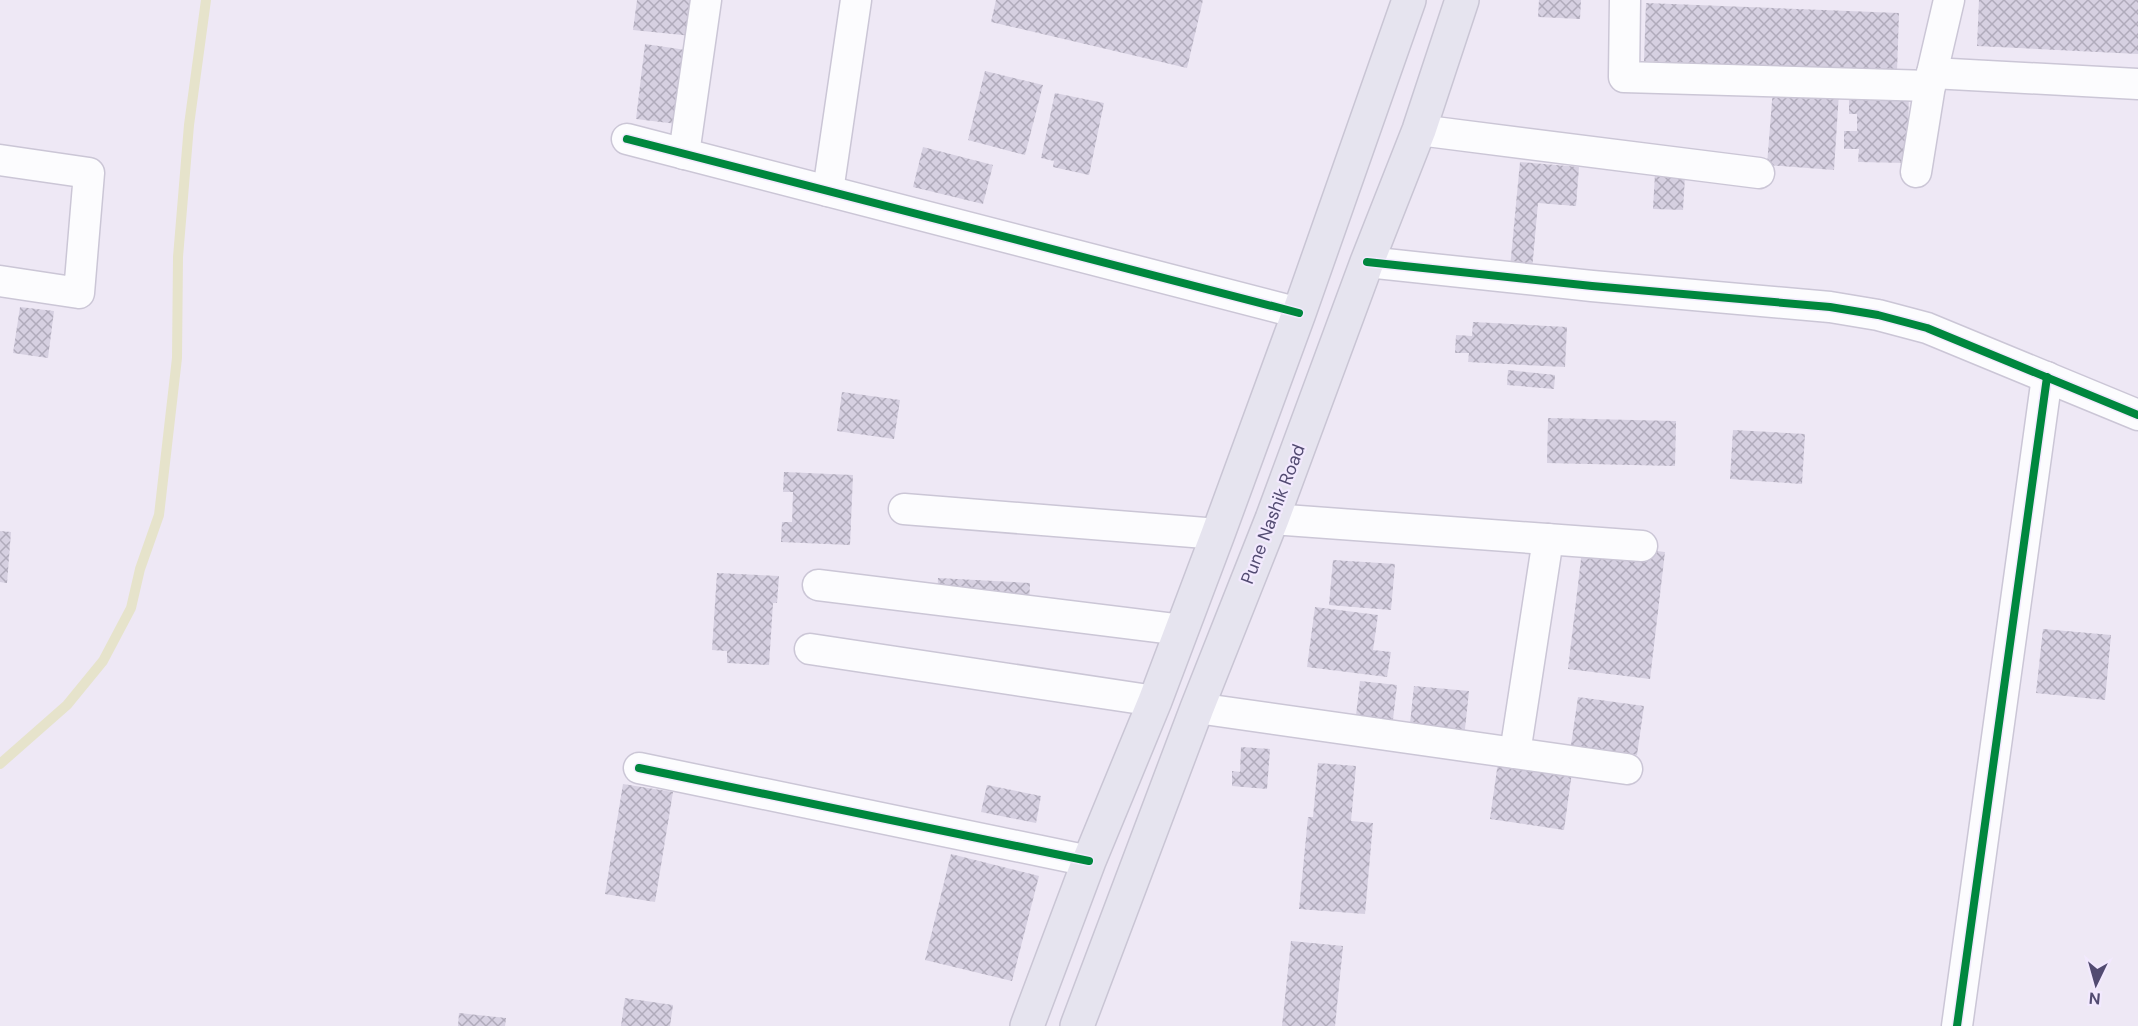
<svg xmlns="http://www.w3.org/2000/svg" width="2138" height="1026" font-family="'DM Sans',sans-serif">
<defs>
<pattern id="building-cross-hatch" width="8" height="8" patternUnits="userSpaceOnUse" patternTransform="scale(1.5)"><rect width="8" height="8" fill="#d6d0e1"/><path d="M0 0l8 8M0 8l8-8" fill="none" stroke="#b0abbb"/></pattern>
</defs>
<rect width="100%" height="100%" fill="#eee8f5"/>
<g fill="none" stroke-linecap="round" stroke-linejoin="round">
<!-- stream -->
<polyline stroke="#e6e3cb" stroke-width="10" points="0,764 67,705 103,661 131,608 140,569 159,515 177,358 178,257 189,125 206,0"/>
</g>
<!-- building -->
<g fill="url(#building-cross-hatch)">
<polygon points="637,0 696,0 692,36 633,30"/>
<polygon points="996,0 1203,0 1187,68 991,22"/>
<polygon points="1539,0 1581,0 1580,19 1538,17"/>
<polygon points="1979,0 2138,0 2138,54 1977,46"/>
<polygon points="1646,3 1899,13 1897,71 1644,61"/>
<polygon points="645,44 686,50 677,124 636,119"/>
<polygon points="985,71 1043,85 1025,155 968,140"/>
<polygon points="1773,88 1839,92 1834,170 1767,165"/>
<polygon points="1849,92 1909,93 1907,163 1858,162 1859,149 1844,149 1844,131 1857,131 1857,114 1849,114"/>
<polygon points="1055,93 1104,103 1089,175 1053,167 1054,161 1041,158"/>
<polygon points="923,147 993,165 983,204 913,187"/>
<polygon points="1520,162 1579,167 1576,206 1538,203 1532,270 1510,268"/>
<polygon points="1655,174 1685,176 1683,210 1653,209"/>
<polygon points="20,307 54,311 48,358 13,353"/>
<polygon points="1473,322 1567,327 1565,367 1468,362 1469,353 1455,353 1456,335 1472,336"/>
<polygon points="1508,370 1555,375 1554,389 1507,385"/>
<polygon points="842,392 900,400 894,439 837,431"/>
<polygon points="1548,418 1676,421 1675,466 1547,463"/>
<polygon points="1733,430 1805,434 1802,484 1730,479"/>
<polygon points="784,472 853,475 850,545 781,542 782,522 792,522 793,492 783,492"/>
<polygon points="0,531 11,532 7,583 0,582"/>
<polygon points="1583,542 1665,552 1650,679 1568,669"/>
<polygon points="1333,560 1395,564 1391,610 1329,605"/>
<polygon points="717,573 779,576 777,603 773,603 769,665 727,663 727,651 712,650"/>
<polygon points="938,578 1030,583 1029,603 937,598"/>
<polygon points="1315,607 1378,615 1373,650 1391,652 1387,677 1307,667"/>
<polygon points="2043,629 2111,635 2105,700 2036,693"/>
<polygon points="1360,681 1397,685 1392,728 1355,724"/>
<polygon points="1414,686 1469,691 1464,738 1409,733"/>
<polygon points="1578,697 1644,706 1637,755 1571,745"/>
<polygon points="1241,747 1270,749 1267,789 1232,786 1232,771 1240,772"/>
<polygon points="1498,762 1572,772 1564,830 1490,819"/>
<polygon points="1318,763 1356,766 1351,821 1373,823 1365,914 1299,909 1308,817 1313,817"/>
<polygon points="623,784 673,792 655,902 605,894"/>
<polygon points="987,785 1041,796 1036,823 981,812"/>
<polygon points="951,854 1039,876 1012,981 925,960"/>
<polygon points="1291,941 1343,946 1335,1026 1282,1026"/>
<polygon points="625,998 673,1005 670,1026 621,1026"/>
<polygon points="459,1013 506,1018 505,1026 458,1026"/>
</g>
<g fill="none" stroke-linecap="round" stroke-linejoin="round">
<!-- street casing -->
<g stroke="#cbc6d6" stroke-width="33">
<g id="street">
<polyline points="1625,0 1624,77 1930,86"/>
<polyline points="1932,73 2138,84"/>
<polyline points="1419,130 1759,173"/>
<polyline points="627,139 1299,313"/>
<polyline points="684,154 706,0"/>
<polyline points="0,160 89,173 79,293 0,281"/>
<polyline points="1916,172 1932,73 1949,0"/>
<polyline points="828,191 856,0"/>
<polyline points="1367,262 1592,286 1830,307 1878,315 1927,328 2138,415"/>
<polyline points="904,509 1218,534"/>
<polyline points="1272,519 1642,546"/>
<polyline points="818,585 1182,630"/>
<polyline points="810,649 1155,701"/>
<polyline points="1197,708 1627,769"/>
<polyline points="1515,753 1548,539"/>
<polyline points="639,768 1089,861"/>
<polyline points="1957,1026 2047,377"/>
</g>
</g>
<!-- highway casing -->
<g stroke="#c9c5d4" stroke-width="36">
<g id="highway">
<polyline points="1027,1026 1089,861 1155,701 1218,534 1299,313 1409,0"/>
<polyline points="1077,1026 1197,708 1272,519 1367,262 1419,130 1462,0"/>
</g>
</g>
<!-- street -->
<use href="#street" stroke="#fcfcfe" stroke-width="30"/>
<!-- highway -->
<use href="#highway" stroke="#e6e4ef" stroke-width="33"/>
<!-- cycleway casing -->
<g stroke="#f2e9fe" stroke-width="11">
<g id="cycleway">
<polyline points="627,139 1299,313"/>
<polyline points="1367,262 1592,286 1830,307 1878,315 1927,328 2138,415"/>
<polyline points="639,768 1089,861"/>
<polyline points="1957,1026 2047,377"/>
</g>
</g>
<!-- cycleway -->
<use href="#cycleway" stroke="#00873e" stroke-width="8"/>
</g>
<g text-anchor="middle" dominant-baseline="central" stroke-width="4.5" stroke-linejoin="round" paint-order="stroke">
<!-- street labels -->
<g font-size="18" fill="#524b71" stroke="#f2e9fe">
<text transform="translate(1273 514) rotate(-69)">Pune Nashik Road</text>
</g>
</g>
<!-- north arrow -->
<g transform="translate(2096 984) rotate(185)" stroke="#f2e9fe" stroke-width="4.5" paint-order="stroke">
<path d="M0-4.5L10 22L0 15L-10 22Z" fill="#524b71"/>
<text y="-9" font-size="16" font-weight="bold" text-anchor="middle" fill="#524b71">N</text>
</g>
</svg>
